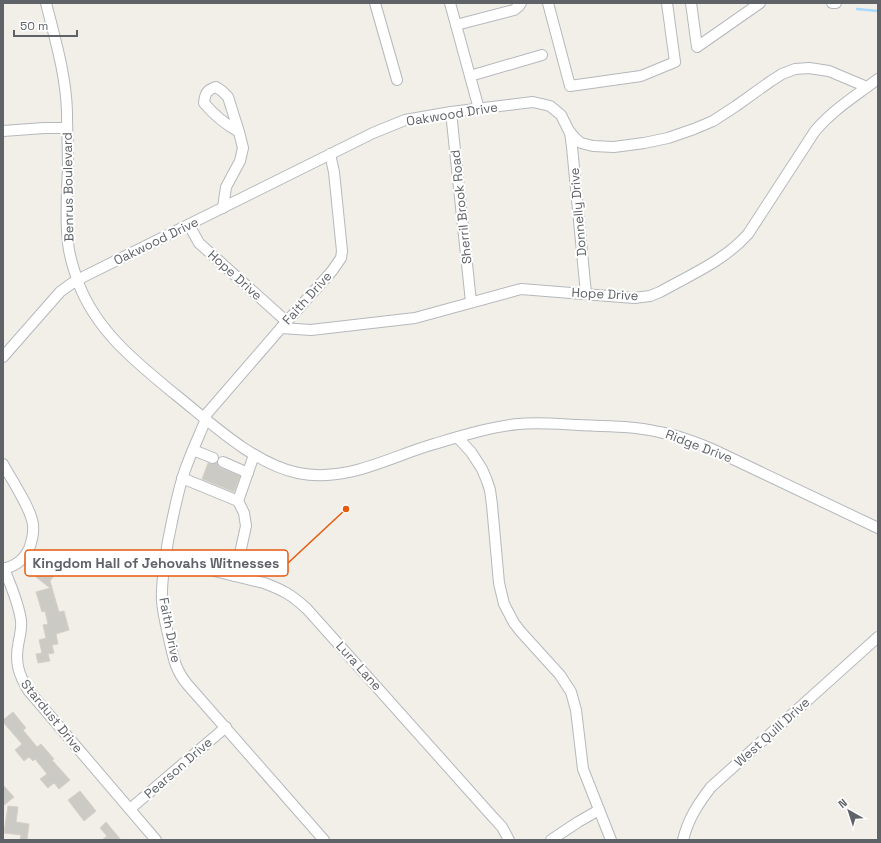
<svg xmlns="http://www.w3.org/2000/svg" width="881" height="843" font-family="'Space Grotesk',sans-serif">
<rect width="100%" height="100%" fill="#f1efe8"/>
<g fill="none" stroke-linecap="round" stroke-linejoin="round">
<!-- stream -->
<polyline stroke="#aadaff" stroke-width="2.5" points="857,9 878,11"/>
</g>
<!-- building -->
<g fill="#cccac5" stroke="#d6d1c6">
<polygon points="208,463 214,464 217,463 218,466 220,468 240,476 234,492 202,479"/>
<polygon points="46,564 57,572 50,581 59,612 64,611 69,630 56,634 58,644 52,645 54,653 48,654 50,661 38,663 36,654 42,653 39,640 46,638 43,625 48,624 45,611 42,612 36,592 50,588 36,577"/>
<polygon points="13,712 26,728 23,730 37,747 41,744 54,759 52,760 70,780 59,789 54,783 48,788 40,779 47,774 35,759 33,761 29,757 24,761 15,750 22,744 3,722 3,720"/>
<polygon points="3,785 14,797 3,806"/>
<polygon points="80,791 96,811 84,821 68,800"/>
<polygon points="8,806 18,807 16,822 29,824 27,840 20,840 21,835 4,833"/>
<polygon points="106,822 121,840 102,840 107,836 100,828"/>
</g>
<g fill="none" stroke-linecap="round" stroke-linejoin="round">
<!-- minor casing -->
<g stroke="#b5b8bc" stroke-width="12">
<g id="minor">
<path d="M46,3C55,39 66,75 67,112C67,130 68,149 68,167C67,193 65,218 68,243C69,256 74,270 78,282C96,331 137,363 176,395C211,423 254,464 298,473C347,483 389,457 434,444C461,436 490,427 518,424C538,422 559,424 578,425C605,426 633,426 659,432C677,435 695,442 712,449L878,528"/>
<polyline points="375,3 397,80"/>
<polyline points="450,3 479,109"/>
<polyline points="548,3 570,86 641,76 675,62 667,3"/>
<polyline points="691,3 697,47 760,3"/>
<polyline points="832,3 836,3"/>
<polyline points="456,25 514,10 519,6 521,3"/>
<polyline points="470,76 542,55"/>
<polyline points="451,112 471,302"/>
<polyline points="3,131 44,128 67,128"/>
<polyline points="570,132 572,147 586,294"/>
<path d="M223,208L226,187L240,161L243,148L239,132C225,124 214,115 204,103C205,93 207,90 216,87L222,91L228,97L239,132"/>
<polyline points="189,225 199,243 286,321"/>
<path d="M281,328L311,330L415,318L521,289L634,298L650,296L660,292C690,275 724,261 748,234L815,131C830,113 848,101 867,87"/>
<polyline points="3,357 60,292 68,286 77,280 373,133 405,120 451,112 533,102 550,106 555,110 561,115 569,131 575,138 581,143 593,146 614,147 644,143 668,138 694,129 713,121 736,106 771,81 782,74 795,69 809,68 829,71 867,87 878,79"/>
<polyline points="204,417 281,328 332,271 341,258 342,251 334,172 330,154"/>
<path d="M206,419C199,436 191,453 185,470C177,493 173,517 168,541C165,560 161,581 162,601C163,615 167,629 170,643C174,660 176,671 187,684L324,840"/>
<polyline points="458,438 471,452 482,469 487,481 490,490 492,505 499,583 504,604 514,623 521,632 560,675 571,692 576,710 583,769 611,840"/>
<polyline points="193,450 213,458"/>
<polyline points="223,462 248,473"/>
<path d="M3,464C11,479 32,510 33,525C34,534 32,541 29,549C23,561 15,566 3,569"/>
<polyline points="182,478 238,501"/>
<path d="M165,559L264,583C283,590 292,595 307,609L491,815L502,827L509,840"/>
<path d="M4,568C10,585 19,603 21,621C22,630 19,638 18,646C15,663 19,675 28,690L156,840"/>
<polyline points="235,576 246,526 244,513 238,501 254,455"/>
<polyline points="130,809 226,727"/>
<polyline points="551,840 578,822 599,810"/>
<path d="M683,840C688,819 698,804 711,787L878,637"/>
</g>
</g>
<!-- minor -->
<use href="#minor" stroke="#fff" stroke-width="10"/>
</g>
<g text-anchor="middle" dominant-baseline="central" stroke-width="4" stroke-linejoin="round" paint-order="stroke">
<!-- street labels -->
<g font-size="13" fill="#5f6368" stroke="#fff">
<text transform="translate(452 114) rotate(-9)">Oakwood Drive</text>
<text transform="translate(68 187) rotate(-91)">Benrus Boulevard</text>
<text transform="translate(461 207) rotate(-96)">Sherril Brook Road</text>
<text transform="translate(578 212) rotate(-95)">Donnelly Drive</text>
<text transform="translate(156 241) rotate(-26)">Oakwood Drive</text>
<text transform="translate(235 275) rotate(42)">Hope Drive</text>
<text transform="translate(605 294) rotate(3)">Hope Drive</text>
<text transform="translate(307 298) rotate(-48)">Faith Drive</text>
<text transform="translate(699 446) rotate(21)">Ridge Drive</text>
<text transform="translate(170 630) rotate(79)">Faith Drive</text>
<text transform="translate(359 666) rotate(48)">Lura Lane</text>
<text transform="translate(52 716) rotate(51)">Stardust Drive</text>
<text transform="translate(772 732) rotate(-42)">West Quill Drive</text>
<text transform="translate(178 768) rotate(-41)">Pearson Drive</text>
</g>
</g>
<!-- callouts -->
<path fill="none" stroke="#e8590c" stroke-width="1.5" d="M346 509L288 563"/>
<circle fill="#e8590c" stroke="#fff" stroke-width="1.5" cx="346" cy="509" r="4"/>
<rect fill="#fff" stroke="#e8590c" stroke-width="1.5" x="25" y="550" width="263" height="26" rx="4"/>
<g font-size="14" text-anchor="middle" font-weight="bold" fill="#5f6368">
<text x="156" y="568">Kingdom Hall of Jehovahs Witnesses</text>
</g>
<!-- border -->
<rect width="881" height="843" fill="none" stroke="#5f6368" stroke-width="8"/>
<!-- north arrow -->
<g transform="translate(849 811) rotate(321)" stroke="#ffffff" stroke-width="3" paint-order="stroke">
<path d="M0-3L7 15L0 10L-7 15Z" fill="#5f6368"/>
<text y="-6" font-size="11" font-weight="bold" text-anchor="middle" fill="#5f6368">N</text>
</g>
<!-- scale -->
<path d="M14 30v6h63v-6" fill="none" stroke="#5f6368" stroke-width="2"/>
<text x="20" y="30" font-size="12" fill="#5f6368" stroke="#ffffff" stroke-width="3" paint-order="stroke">50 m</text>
</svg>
